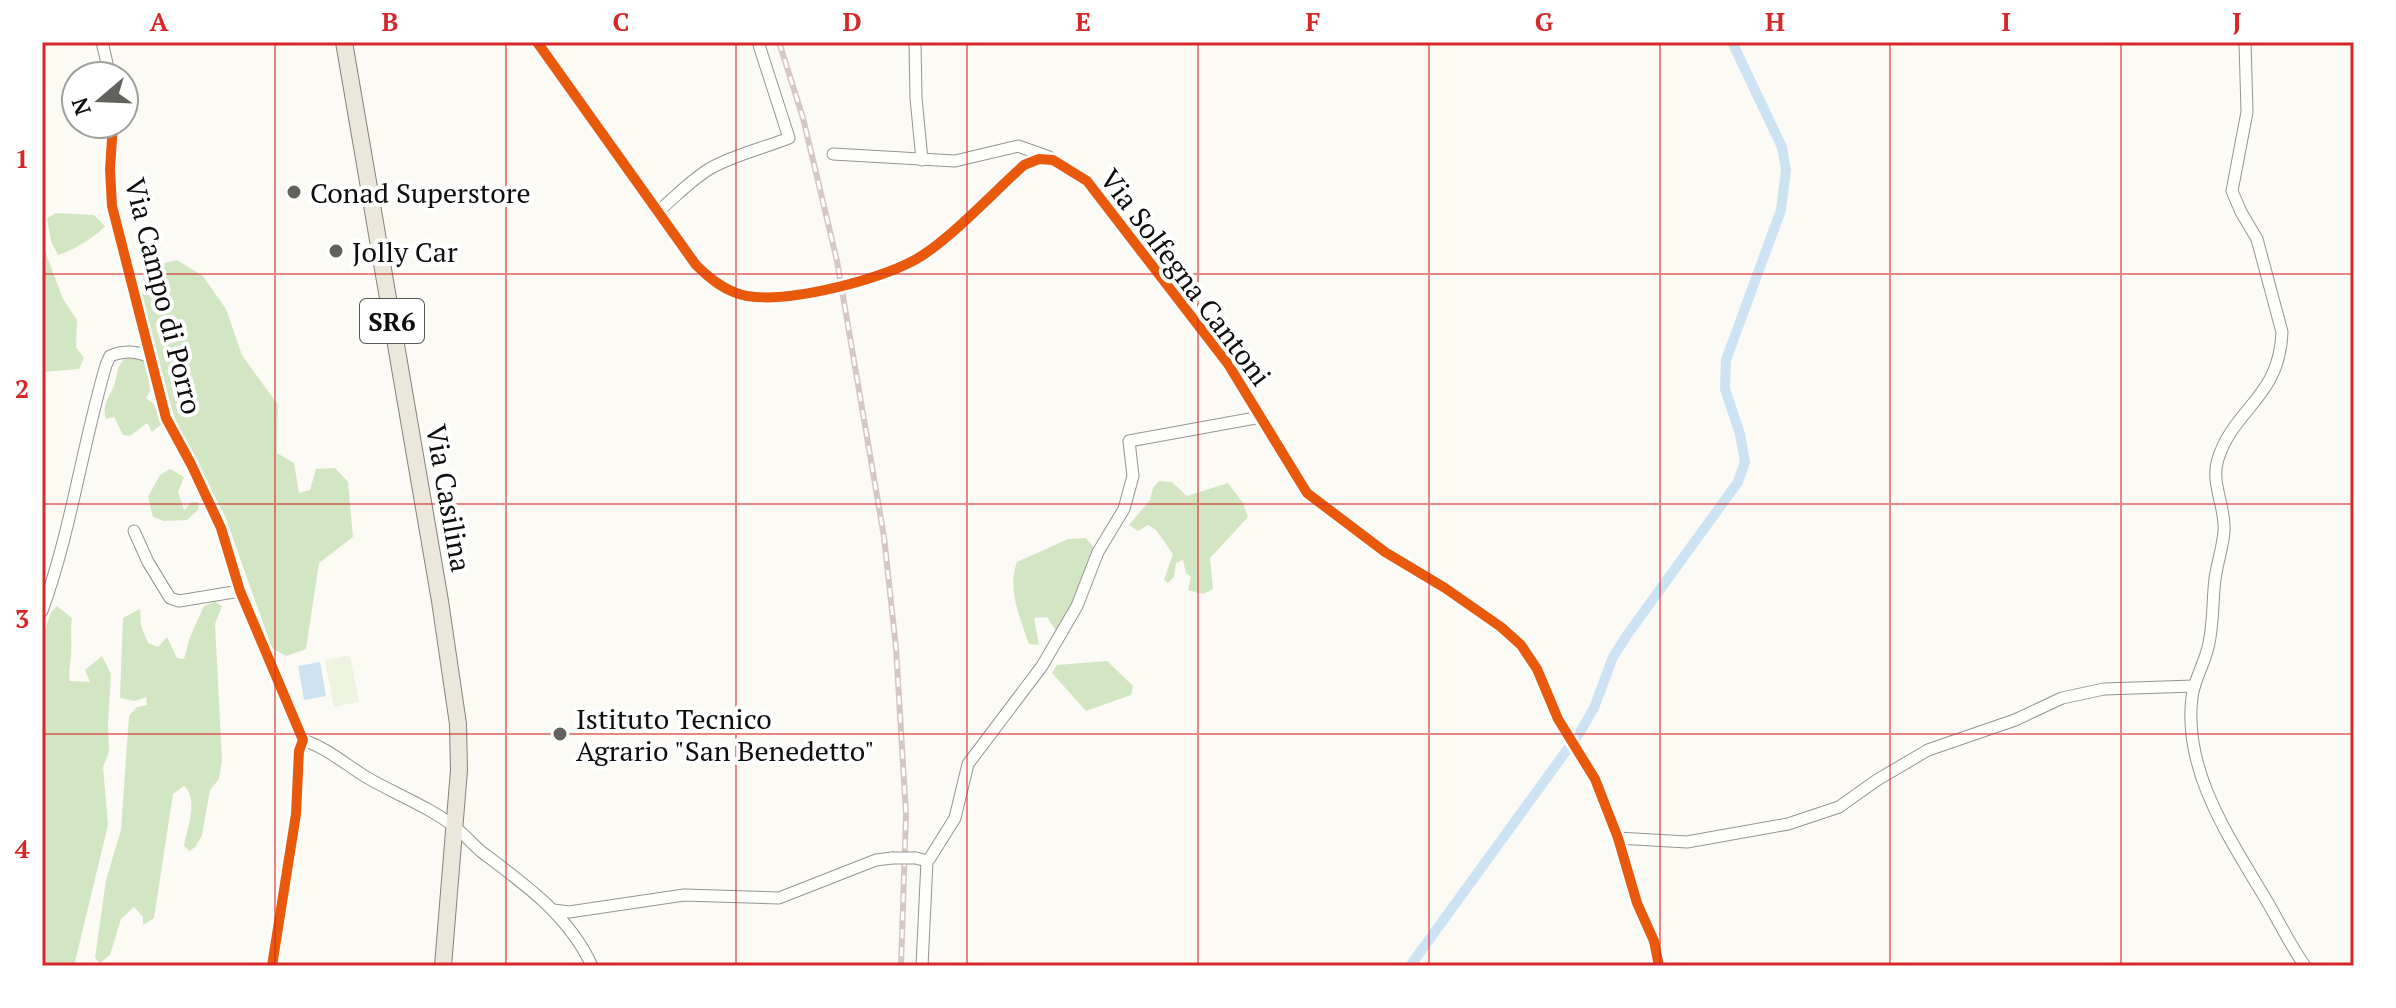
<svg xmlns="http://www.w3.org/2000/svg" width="2396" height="1008" font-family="'PT Serif',serif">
<rect width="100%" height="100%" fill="#fbfaf4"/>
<!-- forest -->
<g fill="#d3e6c4">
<path d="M56,213L94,215L105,226C97,236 70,252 58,255L51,241L47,218Z"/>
<polygon points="42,243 63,299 77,320 76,347 84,358 79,369 42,372"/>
<polygon points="177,260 203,276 226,309 242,355 278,405 277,453 294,463 299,493 310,490 316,469 335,468 348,482 353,537 319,563 306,649 286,656 272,648 225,516 177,426 141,306 144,271 152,266"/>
<path d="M125,358H140L148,366L150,391L146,398L153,403L163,423L152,432L147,423L130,436L123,435L114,417L106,419C101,401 112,396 115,382C118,371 117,367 125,358Z"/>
<polygon points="170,469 184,477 178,492 184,510 192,502 198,502 199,509 187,520 164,521 153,517 148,497 160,475"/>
<polygon points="1159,481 1172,482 1187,496 1228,483 1243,503 1248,517 1210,558 1213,589 1203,594 1188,590 1191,577 1186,573 1183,560 1176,563 1174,577 1168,583 1164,580 1173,554 1156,530 1148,525 1138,531 1129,525 1150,500 1153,488"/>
<path d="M1086,538L1093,547L1069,617L1056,631L1047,617L1034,618L1039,645L1029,644C1020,618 1007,589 1017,562L1068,539Z"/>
<path d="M215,602L222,606L215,624L222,761L219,779L210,790L202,835L196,846L190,851L184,846C187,828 199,800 184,786L173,794L154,918L143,925V917L134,907L121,919L110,955L100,963L95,958L106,880L121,830L129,716L137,707L147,705L146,697L135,701L120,698L123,618L140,609L141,626L148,643L158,647L167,637L177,658L184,659L190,637L204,606Z"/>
<path d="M57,606L72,618C70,631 72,641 71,653C71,663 68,670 70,681L90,682L85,670L102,656L111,674L108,722L109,752L103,767L108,825L74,966H42V639L51,612Z"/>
<polygon points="1107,661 1133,686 1131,695 1086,711 1052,673 1057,665"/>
</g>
<!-- pitch -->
<polygon fill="#edf3df" points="350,655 359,702 334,707 325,660"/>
<!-- water -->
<polygon fill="#cde3f3" points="320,662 326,696 304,700 298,666"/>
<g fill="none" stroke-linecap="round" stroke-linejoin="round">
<!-- canal -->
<polyline stroke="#cde3f3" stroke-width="10" points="1410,966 1580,732 1594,708 1613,657 1627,635 1738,482 1745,462 1740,434 1725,389 1726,360 1781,210 1786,170 1782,147 1732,42"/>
<!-- street casing -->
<g stroke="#959492" stroke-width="13">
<g id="street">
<polyline points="102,42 110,76"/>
<path d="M537,42L696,265C710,279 726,292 747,296C790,303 887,279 923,255C956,233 994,192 1024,165L1039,159L1053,160L1087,181L1228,364L1307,493L1385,552L1445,588L1501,627L1521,645L1537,669L1558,719L1595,779L1618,838L1637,903L1654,941L1659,966"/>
<polyline points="915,42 916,98 922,160"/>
<path d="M2245,42L2247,112L2232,191L2241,212L2257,239L2282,332C2280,397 2234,408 2218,459C2210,483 2226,507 2224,531C2223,547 2217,563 2215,579C2212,602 2214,628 2207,651C2203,666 2194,681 2192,697C2183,769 2227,834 2262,893C2277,917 2288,942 2305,966"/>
<path d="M113,124L110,169L112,206L166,418L191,464L221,528L240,591L303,740C327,748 345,764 366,777C395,794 430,807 456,828C466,836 474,846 483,853C526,885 569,916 592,966"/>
<polyline points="833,154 955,161 1018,146 1049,157"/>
<path d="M657,212C675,198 690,180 711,168C734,155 764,148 789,138L758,42"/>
<polyline points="134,531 148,562 170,598 179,601 240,591"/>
<path d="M42,611C71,531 82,447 106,365L110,356C125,350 136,351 150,357"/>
<polyline points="1618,838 1687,842 1788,824 1839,807 1877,780 1928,750 2015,720 2062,698 2104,689 2194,686"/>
<polyline points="916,858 927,861 930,858 955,818 968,764 1042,666 1077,606 1098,552 1124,509 1133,476 1129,441 1261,417"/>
<polyline points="553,910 569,912 684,895 779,898 876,860 892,858"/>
<polyline points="272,966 296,814 299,751 303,740"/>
<polyline points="922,966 927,861"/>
</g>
</g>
<!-- primary casing -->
<g stroke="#82827f" stroke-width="18">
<polyline id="primary" points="344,42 440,601 458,724 459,770 443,966"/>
</g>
<!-- street -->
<use href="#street" stroke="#fefefd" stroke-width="11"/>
<!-- primary -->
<use href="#primary" stroke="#ebe8db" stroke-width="16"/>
<!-- rail casing -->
<g stroke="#d6c7c5" stroke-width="6">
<polyline id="rail" points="779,42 803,118 837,261 884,537 896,648 906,814 901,966"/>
</g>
<!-- rail -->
<use href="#rail" stroke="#fff" stroke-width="3" stroke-dasharray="9" stroke-linecap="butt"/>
<!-- street-bridge casing -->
<g stroke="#959492" stroke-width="13" stroke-linecap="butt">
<polyline id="street-bridge" points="892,858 916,858"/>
</g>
<!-- street-bridge -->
<use href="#street-bridge" stroke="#fefefd" stroke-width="11"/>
<!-- cycleway casing -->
<g stroke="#fff" stroke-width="15">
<g id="cycleway">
<path d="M537,42L696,265C710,279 726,292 747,296C790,303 887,279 923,255C956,233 994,192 1024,165L1039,159L1053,160L1087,181L1228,364L1307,493L1385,552L1445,588L1501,627L1521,645L1537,669L1558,719L1595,779L1618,838L1637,903L1654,941L1659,966"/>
<polyline points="113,124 110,169 112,206 166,418 191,464 221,528 240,591 303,740 299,751 296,814 272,966"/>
</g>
</g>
<!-- cycleway -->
<use href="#cycleway" stroke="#e8590c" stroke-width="10"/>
</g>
<!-- grid -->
<path fill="none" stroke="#d62828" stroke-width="2" stroke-opacity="0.55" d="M275,42V966M506,42V966M736,42V966M967,42V966M1198,42V966M1429,42V966M1660,42V966M1890,42V966M2121,42V966M42,274H2354M42,504H2354M42,734H2354"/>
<!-- markers -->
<g fill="#61615e" stroke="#fff" stroke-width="3">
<circle cx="294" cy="192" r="8"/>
<circle cx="336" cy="251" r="8"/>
<circle cx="560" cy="734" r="8"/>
</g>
<g text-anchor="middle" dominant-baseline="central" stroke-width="8" stroke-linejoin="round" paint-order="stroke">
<!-- shield labels -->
<rect fill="#fff" stroke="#565656" stroke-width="2" x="360" y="299" width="64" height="44" rx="6"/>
<g font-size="26" font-weight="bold" fill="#0e0e0e">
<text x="392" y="321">SR6</text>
</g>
<!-- poi labels -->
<g font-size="28" fill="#0e0e0e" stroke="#fff" text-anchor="start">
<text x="310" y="192">Conad Superstore</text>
<text x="352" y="251">Jolly Car</text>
<text x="576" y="718">Istituto Tecnico<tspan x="576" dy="32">Agrario "San Benedetto"</tspan></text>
</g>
<!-- street labels -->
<g font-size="28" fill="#0e0e0e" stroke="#fff">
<text transform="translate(1186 277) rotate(53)">Via Solfegna Cantoni</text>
<text transform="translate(164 296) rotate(76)">Via Campo di Porro</text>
<text transform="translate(449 498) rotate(80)">Via Casilina</text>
</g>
</g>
<!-- border -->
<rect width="2396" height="1008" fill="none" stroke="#ffffff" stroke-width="88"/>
<!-- north arrow -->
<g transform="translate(100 100) rotate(251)"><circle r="38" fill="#ffffff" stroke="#9f9f9f" stroke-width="2"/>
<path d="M0-6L14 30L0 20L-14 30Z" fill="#61615e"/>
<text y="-12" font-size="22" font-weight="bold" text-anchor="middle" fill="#0e0e0e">N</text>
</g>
<rect x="44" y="44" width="2308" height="920" fill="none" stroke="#d62828" stroke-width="3"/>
<g font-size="26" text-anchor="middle" font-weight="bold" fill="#d62828">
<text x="159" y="31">A</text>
<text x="390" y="31">B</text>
<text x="621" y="31">C</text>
<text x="852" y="31">D</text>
<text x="1083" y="31">E</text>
<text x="1313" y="31">F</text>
<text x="1544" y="31">G</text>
<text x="1775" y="31">H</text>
<text x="2006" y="31">I</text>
<text x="2237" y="31">J</text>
<text x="22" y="168">1</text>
<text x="22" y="398">2</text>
<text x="22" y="628">3</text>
<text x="22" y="858">4</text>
</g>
</svg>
